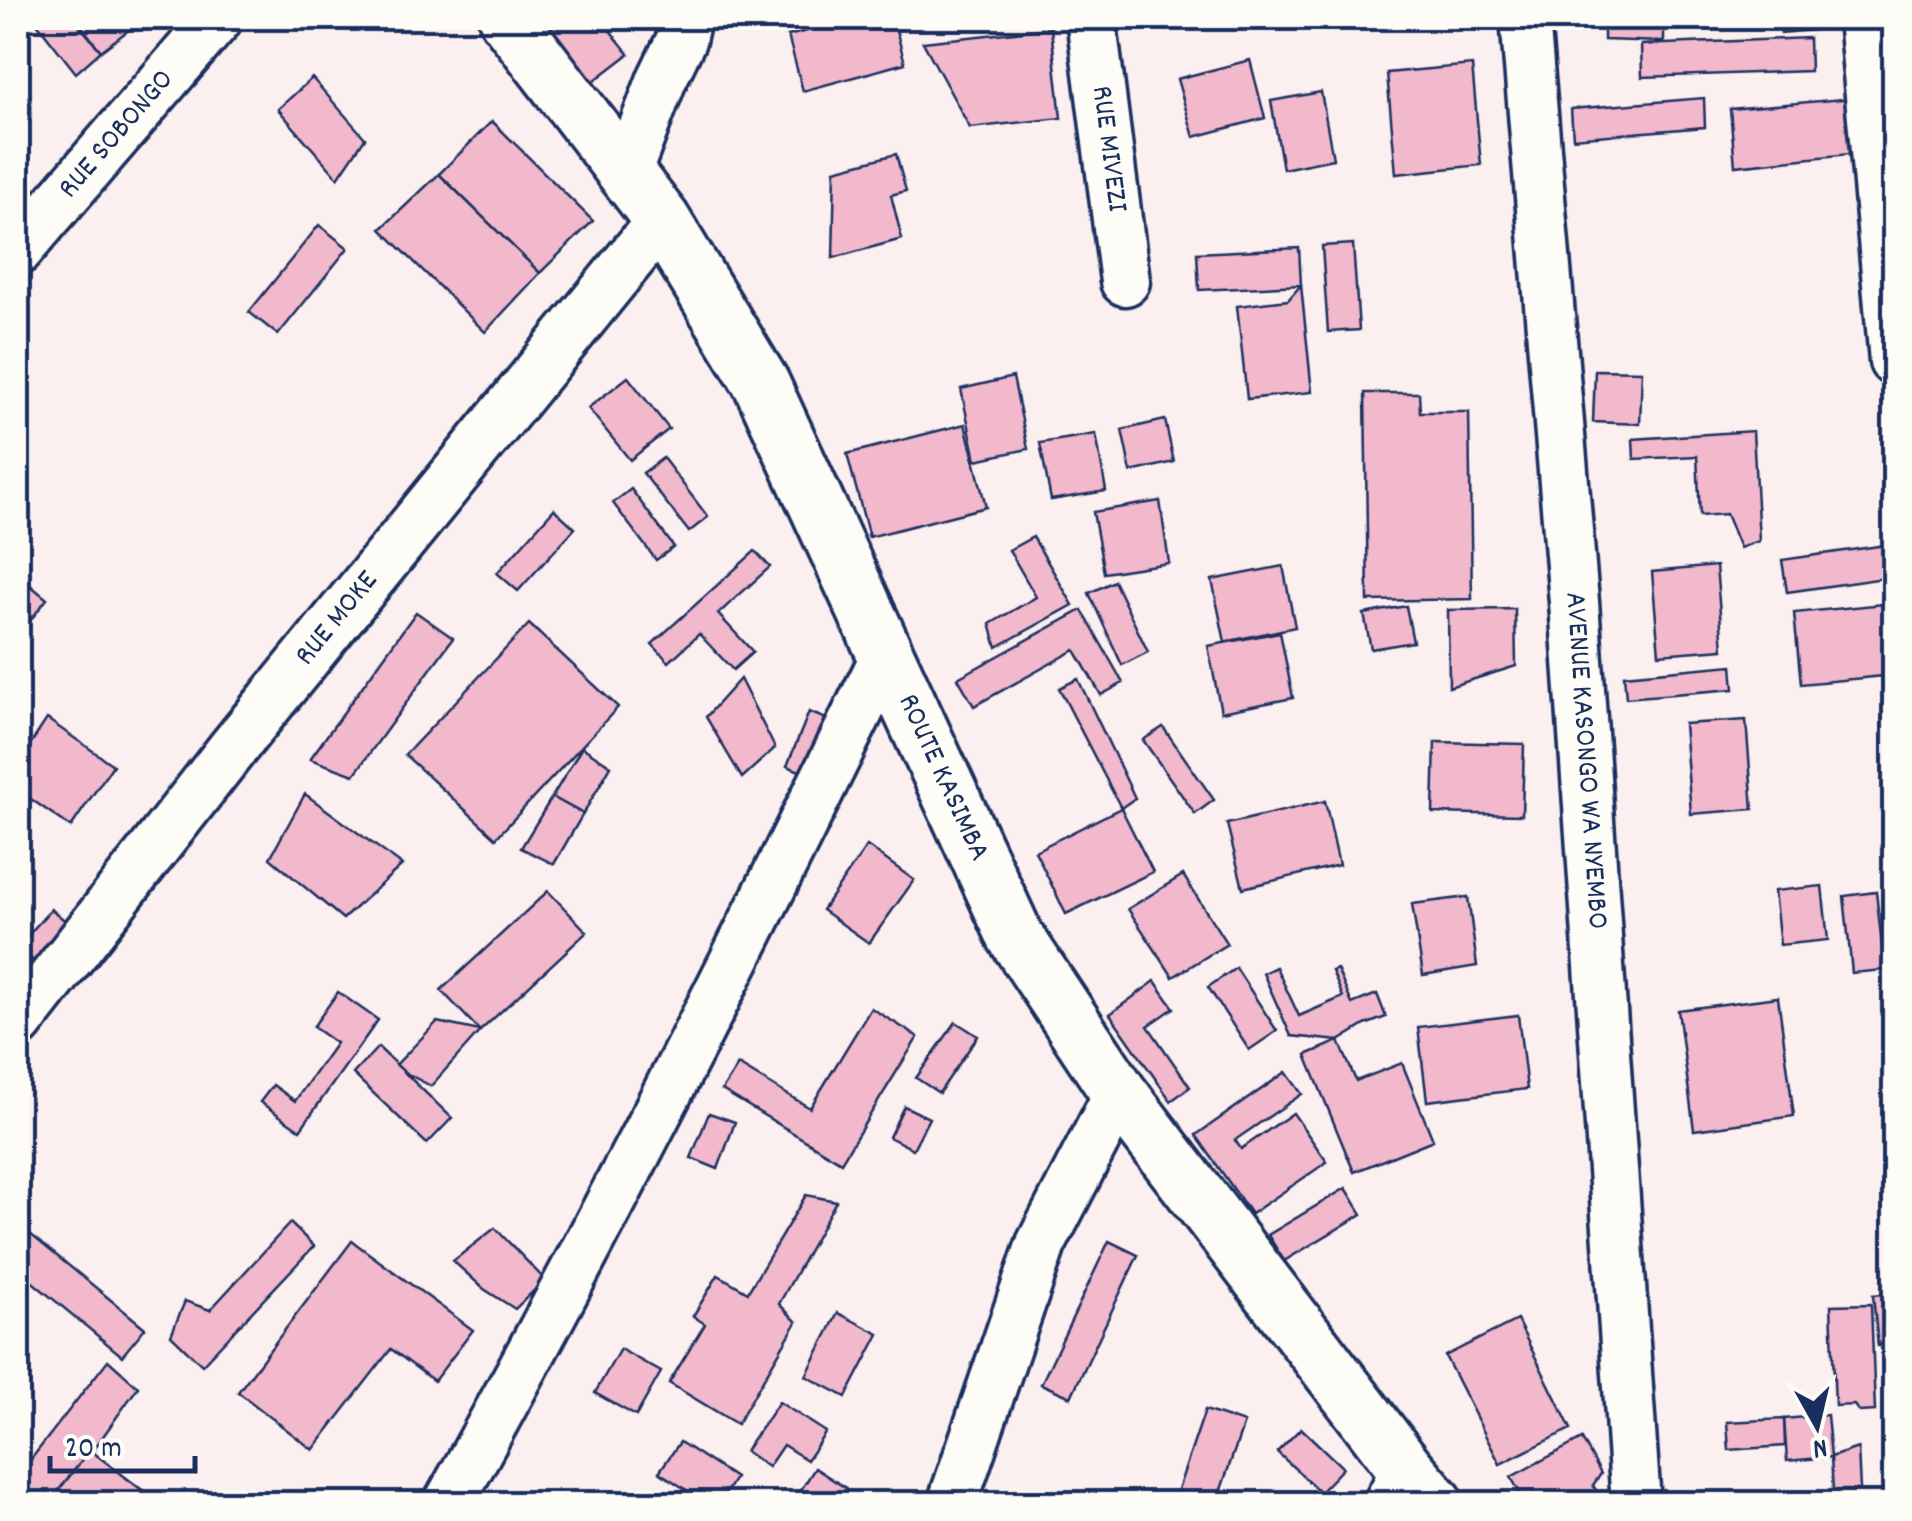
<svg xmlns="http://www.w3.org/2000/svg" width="1912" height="1521" font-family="Dekko,sans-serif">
<rect width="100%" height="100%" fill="#fbefef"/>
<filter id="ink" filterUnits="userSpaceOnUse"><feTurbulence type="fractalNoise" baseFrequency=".01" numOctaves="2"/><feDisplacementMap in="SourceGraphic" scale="20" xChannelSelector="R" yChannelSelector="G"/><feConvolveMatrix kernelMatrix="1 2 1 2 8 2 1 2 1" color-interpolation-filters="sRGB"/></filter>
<g filter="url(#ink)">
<!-- building -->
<g fill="#f2b9cd" stroke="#1b2f5e" stroke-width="2.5">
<polygon points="42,18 73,18 101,51 76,73 36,22"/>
<polygon points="75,18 121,18 130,29 101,51"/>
<polygon points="526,18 600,18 629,54 582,90"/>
<polygon points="856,18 893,18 905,63 803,91 788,36"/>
<polygon points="1604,18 1664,18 1664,42 1604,40"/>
<polygon points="1780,18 1825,18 1826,29 1781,33"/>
<polygon points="1051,28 1061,118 970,128 923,42"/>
<polygon points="1809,38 1810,71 1642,77 1641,45"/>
<polygon points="1250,60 1265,118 1194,137 1177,79"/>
<polygon points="1472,65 1481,165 1396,174 1387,73"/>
<polygon points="312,78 365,138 338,178 278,109"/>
<polygon points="1321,92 1333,159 1283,169 1271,101"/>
<polygon points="1704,98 1705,127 1573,138 1571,109"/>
<polygon points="1853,98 1859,153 1735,166 1730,109"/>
<polygon points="492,121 593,221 540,273 439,174"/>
<polygon points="896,154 906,191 891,195 902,239 833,258 835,170"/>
<polygon points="439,174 540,273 485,332 381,229"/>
<polygon points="319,225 348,248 278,335 249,312"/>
<polygon points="1353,244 1359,330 1328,332 1322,246"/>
<polygon points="1299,248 1301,285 1199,290 1197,253"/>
<polygon points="1301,285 1312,392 1247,399 1237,306 1288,300"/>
<polygon points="1595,370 1642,371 1640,424 1593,422"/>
<polygon points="628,377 669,429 630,460 588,408"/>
<polygon points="1013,377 1028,449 976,460 961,389"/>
<polygon points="1365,393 1419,393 1420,412 1469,412 1472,599 1368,601"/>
<polygon points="1165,420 1174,462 1131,472 1122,430"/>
<polygon points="965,424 986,507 869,537 847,454"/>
<polygon points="1753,431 1759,541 1740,548 1726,514 1700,516 1697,456 1634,459 1633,439"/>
<polygon points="1096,434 1106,491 1051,500 1040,443"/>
<polygon points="663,458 708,517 689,532 643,473"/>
<polygon points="631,489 674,547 656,560 613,503"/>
<polygon points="1160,501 1169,563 1104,573 1093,512"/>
<polygon points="554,509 575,528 518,591 497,573"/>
<polygon points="1033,537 1073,605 997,647 990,624 1036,597 1009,550"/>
<polygon points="1886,545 1891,577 1787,592 1782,560"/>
<polygon points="755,551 770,567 718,614 753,652 733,670 699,634 669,662 652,644"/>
<polygon points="1283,566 1295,627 1225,642 1212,580"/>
<polygon points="1716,566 1723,649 1659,654 1652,572"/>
<polygon points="25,581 47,599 18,636 18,590"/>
<polygon points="1114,581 1148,652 1122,665 1089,593"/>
<polygon points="1894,603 1894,675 1801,684 1794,613"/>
<polygon points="1406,606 1413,642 1371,649 1364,614"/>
<polygon points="1515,609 1516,666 1449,687 1448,610"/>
<polygon points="1082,610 1123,683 1101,695 1075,650 974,706 958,678"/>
<polygon points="416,612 453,638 354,775 310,759"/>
<polygon points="529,624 618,707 496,838 405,755"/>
<polygon points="1280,632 1293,698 1221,712 1208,646"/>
<polygon points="1732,665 1734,689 1626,698 1624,675"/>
<polygon points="740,679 775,748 742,778 706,717"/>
<polygon points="1078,679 1135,798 1121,808 1059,688"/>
<polygon points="809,712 831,721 810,775 787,766"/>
<polygon points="47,719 113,765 71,827 18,790 18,763"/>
<polygon points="1746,720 1753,809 1691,814 1684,724"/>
<polygon points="1163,727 1214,800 1195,814 1143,740"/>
<polygon points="1435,742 1524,744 1522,815 1433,813"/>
<polygon points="582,747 611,766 583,814 552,797"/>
<polygon points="305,794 402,865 343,919 270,858"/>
<polygon points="552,797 583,814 554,864 521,848"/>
<polygon points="1325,801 1339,865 1243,888 1227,824"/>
<polygon points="1121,808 1153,872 1066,914 1035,851"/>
<polygon points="867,846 914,880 869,943 822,910"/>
<polygon points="1183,875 1227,944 1173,977 1128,909"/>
<polygon points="1822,886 1828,940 1780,945 1774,891"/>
<polygon points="548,891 587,932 480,1031 441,990"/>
<polygon points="1876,892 1882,945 1894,943 1894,969 1852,973 1844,896"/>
<polygon points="1468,897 1477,966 1423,975 1412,904"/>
<polygon points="51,909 75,929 41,968 18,947"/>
<polygon points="1276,967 1299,1016 1343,997 1332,971 1337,969 1352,1004 1377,994 1386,1017 1365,1025 1339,1041 1291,1036 1263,973"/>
<polygon points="1236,968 1277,1031 1249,1050 1208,987"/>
<polygon points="1155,981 1174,1008 1148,1026 1190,1087 1171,1101 1110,1014"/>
<polygon points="338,992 378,1020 300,1130 260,1102 273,1085 295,1101 336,1043 313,1027"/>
<polygon points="1778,997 1794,1116 1694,1130 1678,1010"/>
<polygon points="871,1008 918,1037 841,1162 722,1090 738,1065 810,1108"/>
<polygon points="1518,1015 1527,1089 1427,1101 1418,1027"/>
<polygon points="437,1022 480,1031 431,1086 394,1067"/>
<polygon points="956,1022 978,1036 939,1093 916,1078"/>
<polygon points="1339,1041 1356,1081 1402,1063 1433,1140 1354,1172 1306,1055"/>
<polygon points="378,1047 452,1118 427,1144 353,1074"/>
<polygon points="1286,1072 1302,1094 1235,1140 1241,1149 1293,1113 1327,1162 1251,1214 1196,1135"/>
<polygon points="904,1106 929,1118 913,1149 889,1137"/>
<polygon points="709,1113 735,1122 718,1169 691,1158"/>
<polygon points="1346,1188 1362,1214 1284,1261 1268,1235"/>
<polygon points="806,1195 836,1201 779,1304 797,1322 737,1424 669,1383 705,1324 693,1316 718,1275 748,1292"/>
<polygon points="290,1223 314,1246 202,1365 171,1335 185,1301 210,1310"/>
<polygon points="18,1224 145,1328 122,1356 18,1270"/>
<polygon points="495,1228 545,1280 515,1309 484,1289 453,1261"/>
<polygon points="352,1241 473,1330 434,1381 391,1349 313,1450 238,1392"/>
<polygon points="1109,1241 1138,1255 1071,1397 1041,1384"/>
<polygon points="1894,1293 1894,1344 1878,1346 1873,1295"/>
<polygon points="1871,1304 1875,1411 1859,1412 1854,1405 1835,1406 1831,1305"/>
<polygon points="838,1313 879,1334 846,1397 806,1376"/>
<polygon points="1517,1320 1571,1429 1500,1464 1445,1356"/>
<polygon points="620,1349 661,1372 636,1416 595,1393"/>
<polygon points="108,1360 138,1387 92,1452 161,1504 63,1504 59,1500 55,1504 28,1504 18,1495 18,1476"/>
<rect x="1883" y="1401" width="11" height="21"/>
<polygon points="779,1402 826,1432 807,1460 783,1445 768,1467 745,1451"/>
<polygon points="1205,1410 1244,1423 1216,1504 1173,1504"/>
<polygon points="1827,1415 1831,1457 1787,1461 1784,1419"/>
<polygon points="1784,1419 1785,1446 1729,1450 1727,1422"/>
<polygon points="1301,1428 1343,1468 1320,1492 1277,1452"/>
<polygon points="1582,1439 1601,1474 1593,1485 1602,1501 1526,1504 1511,1477"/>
<polygon points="680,1442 735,1478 719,1504 708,1504 659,1472"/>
<polygon points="1858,1448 1860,1490 1833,1491 1831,1457"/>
<polygon points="90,1450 160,1504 66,1504 55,1495"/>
<polygon points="815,1468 870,1504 792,1504"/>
</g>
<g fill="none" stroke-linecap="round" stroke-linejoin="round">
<!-- street casing -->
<g stroke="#1b2f5e" stroke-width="55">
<g id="street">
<path id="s1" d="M1091,18L1125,281"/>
<path id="s2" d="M1525,18L1574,602L1636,1504"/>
<polyline points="1863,18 1894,361"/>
<polyline points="626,174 662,79 681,40 686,18"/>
<path id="s3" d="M18,250L218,18"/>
<path id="s4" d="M18,1023L232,749L662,220"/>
<path d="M448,1504C604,1225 746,940 887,653"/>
<polyline points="952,1504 1041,1244 1119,1093"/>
<polyline points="1388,1504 1406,1469"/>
</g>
</g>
<!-- secondary casing -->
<g stroke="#1b2f5e" stroke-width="62">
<g id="secondary">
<path id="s5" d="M507,18L662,220L761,383L1015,936L1119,1093L1406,1469L1436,1504"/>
</g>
</g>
<!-- street -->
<use href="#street" stroke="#fdfcf7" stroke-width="48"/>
<!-- secondary -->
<use href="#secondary" stroke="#fdfcf7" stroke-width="55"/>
</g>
</g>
<g text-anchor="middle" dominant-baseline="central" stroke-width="8" stroke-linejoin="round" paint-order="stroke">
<!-- street labels -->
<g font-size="30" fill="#1b2f5e" stroke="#fdfcf7">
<text stroke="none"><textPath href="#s3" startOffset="152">RUE SOBONGO</textPath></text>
<text stroke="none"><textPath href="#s1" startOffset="132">RUE MIVEZI</textPath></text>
<text stroke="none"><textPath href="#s4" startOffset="515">RUE MOKE</textPath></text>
<text stroke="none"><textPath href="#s2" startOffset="745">AVENUE KASONGO WA NYEMBO</textPath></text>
<text stroke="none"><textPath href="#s5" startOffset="880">ROUTE KASIMBA</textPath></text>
</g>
</g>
<!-- margin -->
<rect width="1912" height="1521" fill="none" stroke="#fdfcf7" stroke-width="60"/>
<rect x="30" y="30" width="1852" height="1461" fill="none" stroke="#1b2f5e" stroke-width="4" filter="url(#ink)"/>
<!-- north arrow -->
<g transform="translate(1817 1426) rotate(172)" stroke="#fdfcf7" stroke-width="8" paint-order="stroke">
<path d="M0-8L18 38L0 25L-18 38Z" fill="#1b2f5e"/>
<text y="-15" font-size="28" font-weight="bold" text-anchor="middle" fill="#1b2f5e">N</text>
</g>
<!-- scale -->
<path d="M50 1456v15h145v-15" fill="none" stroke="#1b2f5e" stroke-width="5"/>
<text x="65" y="1456" font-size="30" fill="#1b2f5e" stroke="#fdfcf7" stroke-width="8" paint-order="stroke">20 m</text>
</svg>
